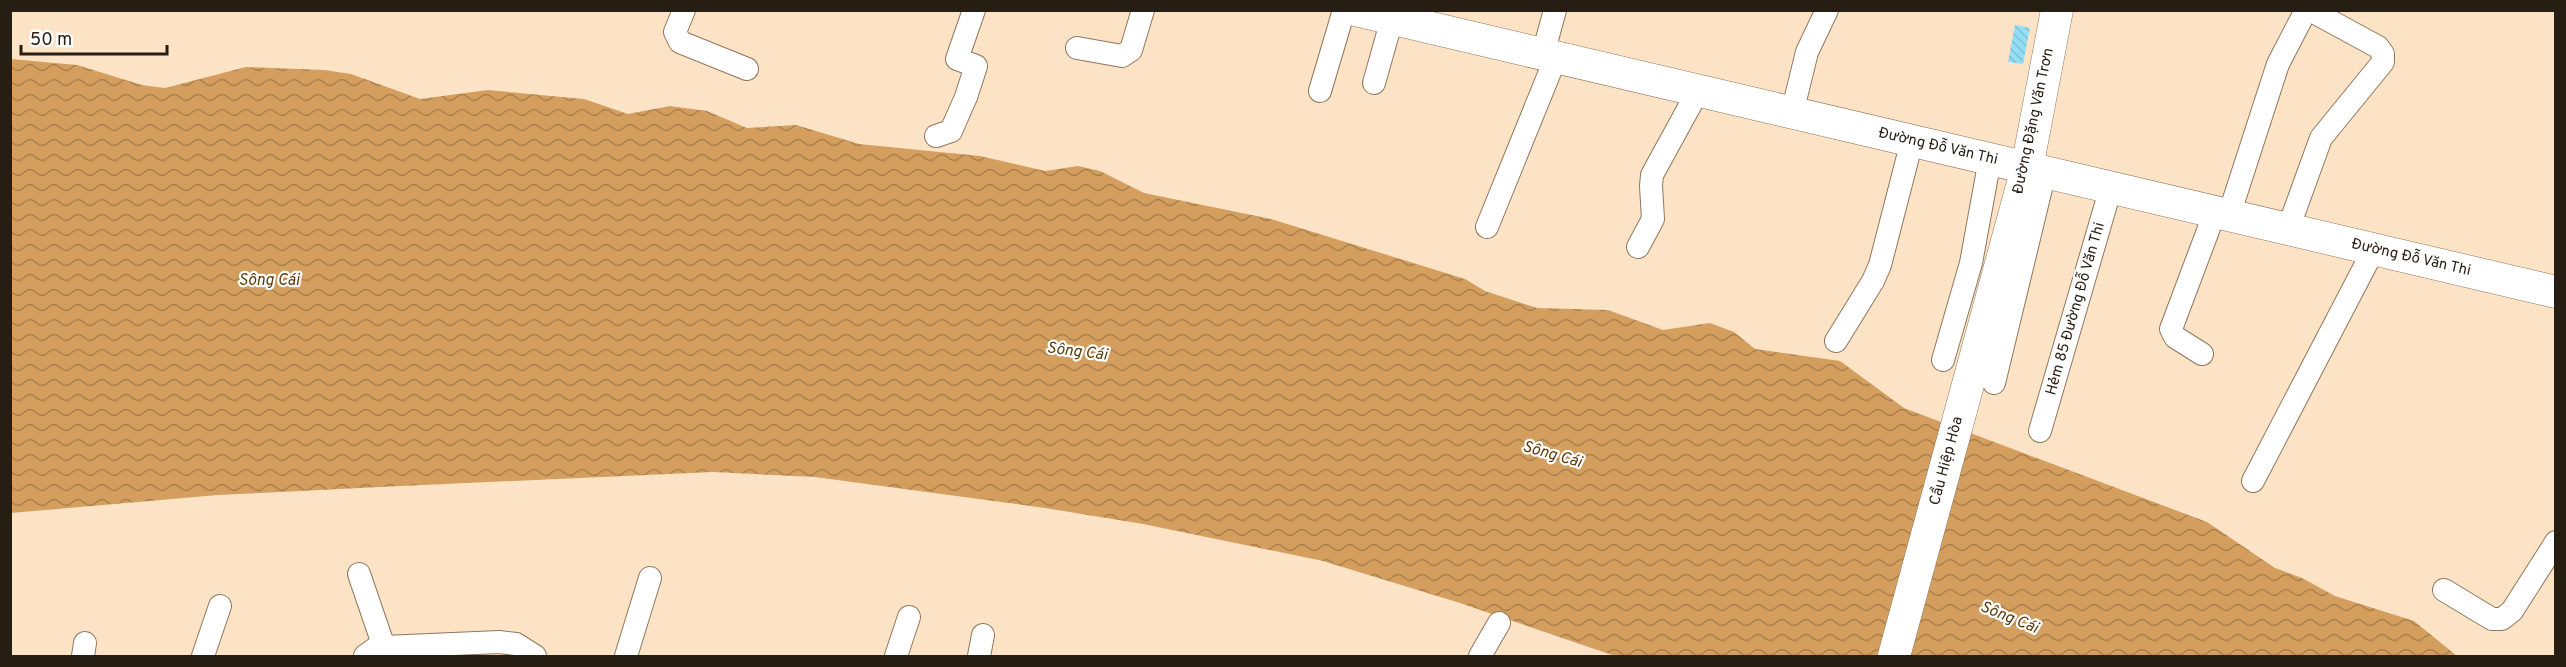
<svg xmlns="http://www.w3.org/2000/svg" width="2566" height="667" font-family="Overpass,sans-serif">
<defs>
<pattern id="water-waves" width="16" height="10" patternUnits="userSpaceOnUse" patternTransform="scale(1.5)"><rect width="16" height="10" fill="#d39e5e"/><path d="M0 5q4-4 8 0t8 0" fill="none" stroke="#ab804c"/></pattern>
<pattern id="building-back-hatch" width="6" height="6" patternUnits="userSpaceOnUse" patternTransform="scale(1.5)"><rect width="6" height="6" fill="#93dff7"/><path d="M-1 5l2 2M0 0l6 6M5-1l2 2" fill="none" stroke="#7fbfd3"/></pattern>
</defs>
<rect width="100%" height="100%" fill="#fde3c6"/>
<!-- water -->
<polygon fill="url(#water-waves)" points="11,59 77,65 142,85 165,88 246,67 324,70 351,74 420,99 488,90 584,99 628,114 670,106 707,111 747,128 796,125 859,144 980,156 1045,171 1078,166 1100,171 1144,193 1271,219 1465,279 1485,291 1537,308 1608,310 1663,330 1710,323 1734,332 1755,349 1840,361 1904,408 2207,522 2275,568 2302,578 2335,596 2414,621 2457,656 1615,656 1460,603 1323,561 1143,524 1045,508 815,477 713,472 401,486 218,495 11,513"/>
<!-- building -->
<polygon fill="url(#building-back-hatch)" points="2015,25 2030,28 2023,64 2008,62"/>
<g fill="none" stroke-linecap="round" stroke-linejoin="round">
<!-- street casing -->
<g stroke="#8f775d" stroke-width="24">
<g id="street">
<polyline points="684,10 675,32 680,42 747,69"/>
<polyline points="1077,48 1122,56 1131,50 1143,10"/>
<polyline points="1543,54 1555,10"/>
<polyline points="1374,83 1392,19"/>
<polyline points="1320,91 1344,10"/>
<polyline points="1792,113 1807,52 1827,10"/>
<polyline points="936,136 951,131 966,97 976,66 957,59 974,10"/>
<polyline points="2229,215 2278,64 2306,10"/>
<polyline points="1487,227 1556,57"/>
<polyline points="2288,229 2321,138 2383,62 2383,54 2378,47 2310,10"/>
<polyline points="1638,247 1653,219 1651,186 1652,175 1698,91"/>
<polyline points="1836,341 1873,281 1880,265 1912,141"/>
<polyline points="2202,354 2175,337 2171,329 2215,212"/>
<polyline points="1943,360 1971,263 1990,159"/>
<polyline points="1994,383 2045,172"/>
<polyline points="2040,431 2111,187"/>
<polyline points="2253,481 2374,249"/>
<polyline points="359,574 384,647"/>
<polyline points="2444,590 2492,619 2502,619 2512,611 2556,542"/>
<polyline points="83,656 85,643"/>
<polyline points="203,656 220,606"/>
<polyline points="365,656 376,648 384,647 499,642 516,644 535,656"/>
<polyline points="626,656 650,578"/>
<polyline points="896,656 909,617"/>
<polyline points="979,656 983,635"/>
<polyline points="1480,656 1499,623"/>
</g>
</g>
<!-- secondary casing -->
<g stroke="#8f775d" stroke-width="33">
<g id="secondary">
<polyline points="1355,10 2556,292"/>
<polyline points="1894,656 2027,168 2057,10"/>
</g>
</g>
<!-- street -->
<use href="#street" stroke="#fff" stroke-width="22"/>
<!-- secondary -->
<use href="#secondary" stroke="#fff" stroke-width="32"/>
</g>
<g text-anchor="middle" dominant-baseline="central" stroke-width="4.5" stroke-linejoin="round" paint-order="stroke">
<!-- street labels -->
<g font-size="15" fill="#261d13" stroke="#fff">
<text transform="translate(2034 121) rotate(-78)">Đường Đặng Văn Trơn</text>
<text transform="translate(1938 147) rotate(13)">Đường Đỗ Văn Thi</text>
<text transform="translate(2411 258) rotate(13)">Đường Đỗ Văn Thi</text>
<text transform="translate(2076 309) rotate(-74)">Hẻm 85 Đường Đỗ Văn Thi</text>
<text transform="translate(1947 461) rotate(-75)">Cầu Hiệp Hòa</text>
</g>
<!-- water labels -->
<g font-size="16" font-style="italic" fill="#5c3903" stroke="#fff">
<text x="269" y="281">Sông Cái</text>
<text transform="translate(1077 352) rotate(7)">Sông Cái</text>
<text transform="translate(1552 455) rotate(16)">Sông Cái</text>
<text transform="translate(2009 618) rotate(22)">Sông Cái</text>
</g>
</g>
<!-- border -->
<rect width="2566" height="667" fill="none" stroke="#261d13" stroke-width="24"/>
<!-- scale -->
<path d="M21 45v9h146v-9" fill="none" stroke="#261d13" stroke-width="3"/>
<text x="30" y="45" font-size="18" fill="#261d13" stroke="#ffffff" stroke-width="4.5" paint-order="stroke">50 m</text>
</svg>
